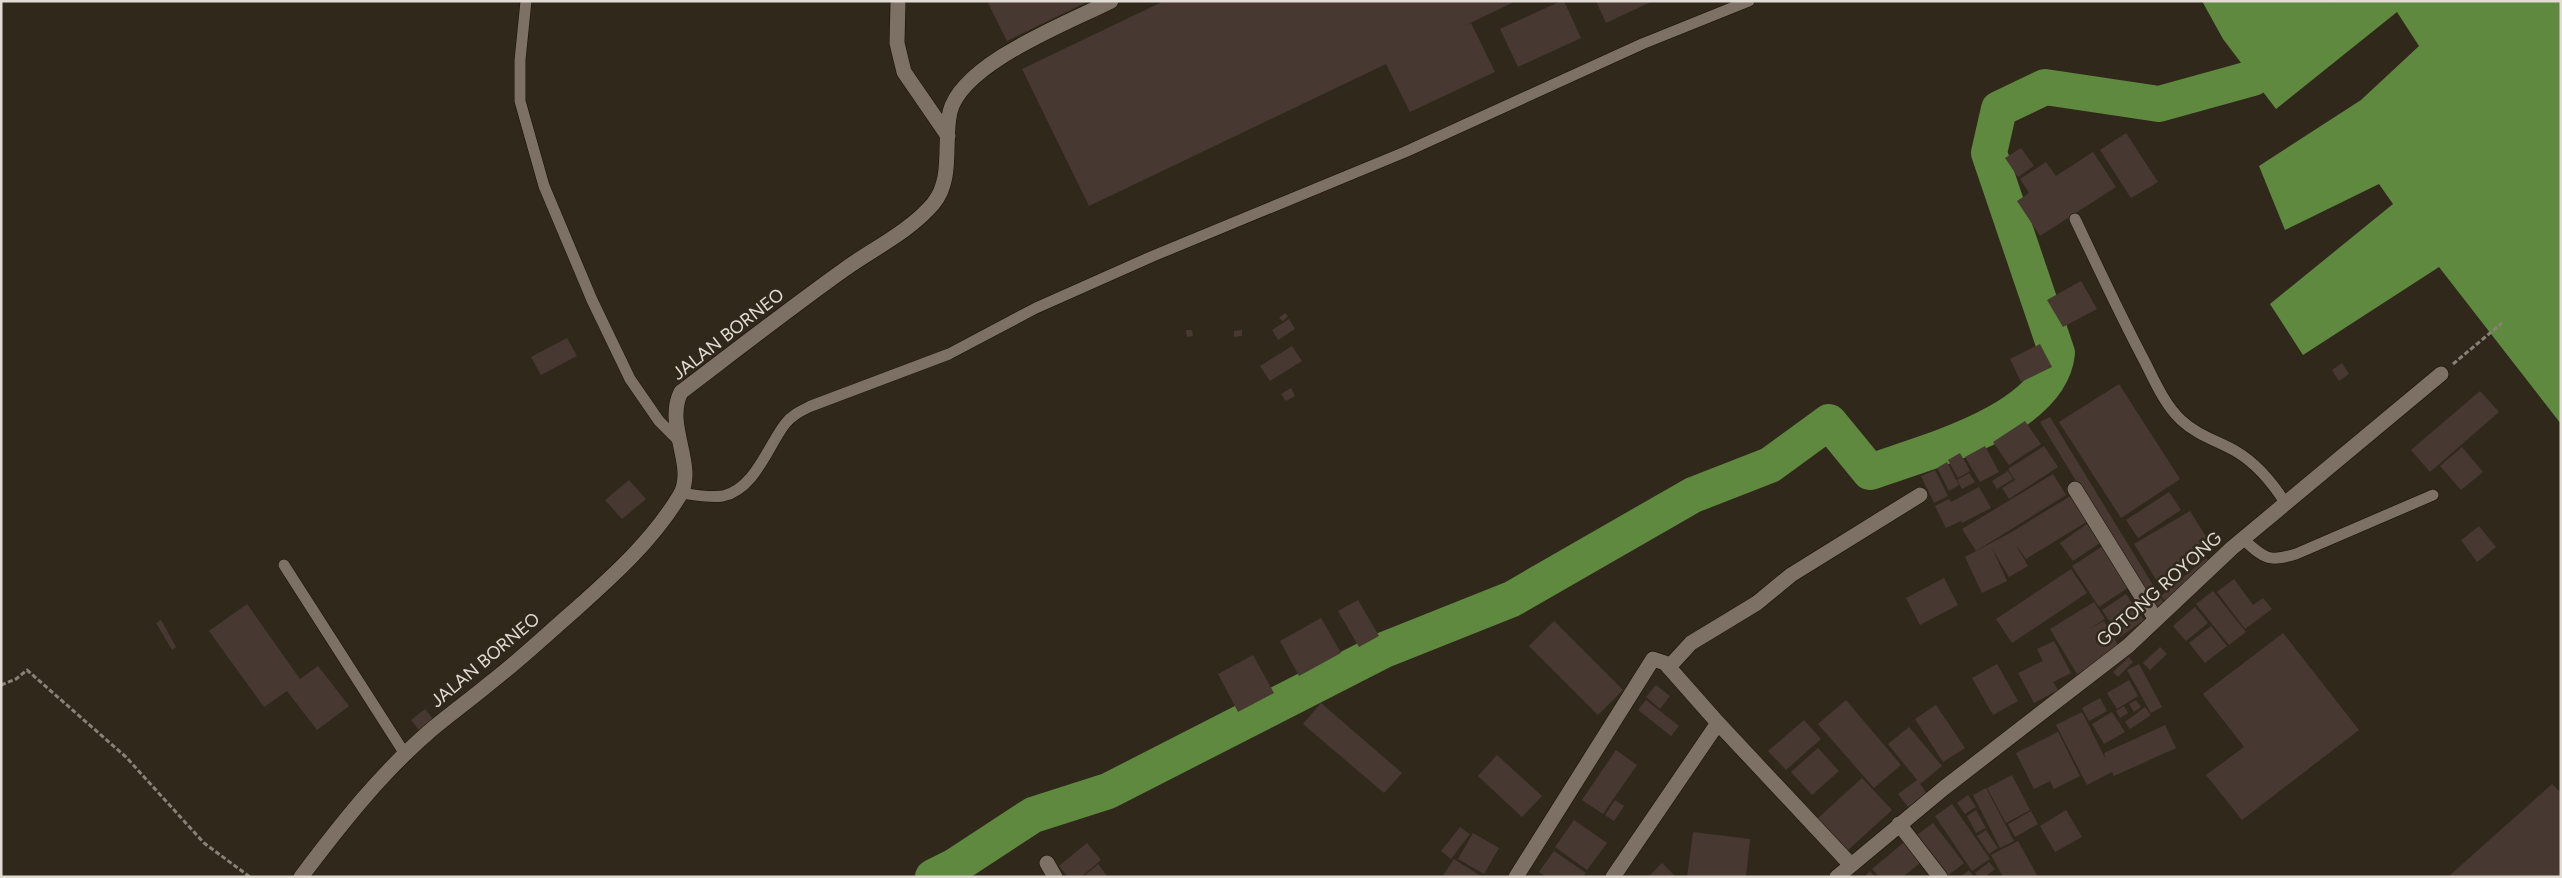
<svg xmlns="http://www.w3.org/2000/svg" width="2562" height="878" font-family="Figtree,sans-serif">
<rect width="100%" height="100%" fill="#31281c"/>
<!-- water -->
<polygon fill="#5f893f" points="2202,1 2561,1 2561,424 2439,267 2303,355 2270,304 2393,204 2379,184 2285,230 2259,166 2361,100 2419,46 2397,12 2276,109 2223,39"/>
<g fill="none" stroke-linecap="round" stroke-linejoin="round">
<!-- river -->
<path stroke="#5f893f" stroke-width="36" d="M933,877L955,866L1033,815L1108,791L1384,650L1512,599L1693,495L1770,465L1829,422L1870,472C1923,453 2050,421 2057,353L1989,153L1999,109L2045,87L2159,104L2253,78L2315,1"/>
</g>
<!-- building -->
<g fill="#473832">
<polygon points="987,1 1089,1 1007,41"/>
<polygon points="1164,1 1516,1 1464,26 1471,23 1495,72 1410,112 1386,64 1089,206 1022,69"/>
<polygon points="1561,1 1564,1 1581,38 1518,67 1500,29"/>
<polygon points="1596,1 1653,1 1606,23"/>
<polygon points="2126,133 2158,182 2131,198 2100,150"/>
<polygon points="2021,148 2034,166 2018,177 2005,158"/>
<polygon points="2093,152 2116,187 2040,236 2017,201 2029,193 2020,179 2046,162 2056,176"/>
<polygon points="2081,281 2097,309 2063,327 2047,300"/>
<polygon points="1285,313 1288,316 1283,321 1279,318"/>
<polygon points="1289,319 1295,329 1278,340 1272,330"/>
<polygon points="1186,330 1192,330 1193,336 1187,337"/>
<polygon points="1242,330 1242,336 1234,337 1234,331"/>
<polygon points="567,338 577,356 541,375 531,357"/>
<polygon points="2040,344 2052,367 2021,382 2010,359"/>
<polygon points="1292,346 1302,361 1270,381 1260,366"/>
<polygon points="2342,363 2349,374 2339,381 2332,370"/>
<polygon points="2119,384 2180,479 2121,518 2059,422"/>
<polygon points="1291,388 1295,396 1286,401 1281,394"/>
<polygon points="2480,391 2499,412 2430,472 2411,450"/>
<polygon points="2050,417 2164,603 2154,608 2040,422"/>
<polygon points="2025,421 2041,444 2009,465 1993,442"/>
<polygon points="1985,446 1999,472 1980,482 1965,457"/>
<polygon points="2044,446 2058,467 2009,499 2002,488 2015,480 2008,469"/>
<polygon points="2462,447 2483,472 2461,490 2440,466"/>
<polygon points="1960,453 1970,471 1958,478 1948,460"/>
<polygon points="1947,462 1959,485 1949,491 1937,468"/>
<polygon points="1935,470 1948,496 1934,503 1921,476"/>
<polygon points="2008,471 2013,479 1997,489 1992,481"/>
<polygon points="1969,473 1975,482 1962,489 1957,480"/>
<polygon points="2053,474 2066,495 1976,551 1962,529"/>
<polygon points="629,480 646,499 622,519 605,500"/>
<polygon points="1979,487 1991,508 1962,523 1961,521 1946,528 1935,506 1949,499 1951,502"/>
<polygon points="2169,492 2181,510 2138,538 2126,520"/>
<polygon points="2072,495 2088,521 2026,559 2016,545 2028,566 2009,577 1992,548 2007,581 1982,593 1965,557 2010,533"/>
<polygon points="2190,511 2213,548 2157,581 2134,544"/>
<polygon points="2087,524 2100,543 2073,561 2060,543"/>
<polygon points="2479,526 2496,547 2477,562 2461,540"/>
<polygon points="2103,546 2129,587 2099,607 2072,566"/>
<polygon points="2206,558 2212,565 2166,602 2161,596"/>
<polygon points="2071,569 2087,593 2012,643 1996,619"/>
<polygon points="1944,578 1958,605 1920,625 1906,598"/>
<polygon points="2234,579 2253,605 2263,598 2272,609 2245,629 2217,592"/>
<polygon points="2213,591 2246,632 2229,645 2196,604"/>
<polygon points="2126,594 2144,620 2120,637 2102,610"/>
<polygon points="1358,600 1379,636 1359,647 1338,611"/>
<polygon points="2094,602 2105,619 2089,629 2104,621 2121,650 2077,674 2050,629"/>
<polygon points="247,604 300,679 318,666 349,706 317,730 287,691 264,707 209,631"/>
<polygon points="2195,607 2208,623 2186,641 2173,626"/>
<polygon points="1321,618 1341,653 1299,676 1280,641"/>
<polygon points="161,620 176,647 172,650 156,623"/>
<polygon points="1554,621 1623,690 1598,715 1529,646"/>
<polygon points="2211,626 2227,646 2205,663 2189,643"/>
<polygon points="2283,633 2359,730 2242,820 2206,775 2244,747 2203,694"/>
<polygon points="2054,641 2071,673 2053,682 2058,690 2034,703 2018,673 2043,661 2037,649"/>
<polygon points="2160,647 2167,654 2150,670 2143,663"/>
<polygon points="1253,655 1274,693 1238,712 1218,674"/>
<polygon points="2129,657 2133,662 2118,677 2113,672"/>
<polygon points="1997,664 2018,701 1993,715 1972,678"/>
<polygon points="2139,664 2162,707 2151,713 2127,670"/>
<polygon points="2129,680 2138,696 2117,709 2107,693"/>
<polygon points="1656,685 1670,696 1660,709 1646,697"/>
<polygon points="2100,698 2107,711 2089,721 2082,708"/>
<polygon points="1646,700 1679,726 1671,736 1638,710"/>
<polygon points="1846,700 1901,765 1874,788 1818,724"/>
<polygon points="2136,700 2141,707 2134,712 2129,704"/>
<polygon points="1321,703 1402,773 1384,793 1303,724"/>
<polygon points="1936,705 1965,748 1943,762 1915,719"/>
<polygon points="2124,706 2128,713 2120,718 2116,711"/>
<polygon points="2145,707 2151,715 2130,729 2125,722"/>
<polygon points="425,709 433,719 419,730 411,720"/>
<polygon points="2082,712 2106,760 2104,753 2165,725 2176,748 2114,776 2112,772 2087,785 2056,725"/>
<polygon points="2112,712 2125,732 2104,744 2092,724"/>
<polygon points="1804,720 1821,739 1786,770 1768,751"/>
<polygon points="1909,727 1942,766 1920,784 1928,795 1910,809 1898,794 1917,780 1888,744"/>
<polygon points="2058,732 2080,776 2054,789 2050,781 2034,789 2016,753"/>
<polygon points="1818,748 1839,771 1812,795 1791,772"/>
<polygon points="1616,750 1637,765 1603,814 1582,800"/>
<polygon points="1497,755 1542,796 1522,817 1478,776"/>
<polygon points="2012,775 2030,810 2006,823 1987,788"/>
<polygon points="1862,778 1892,810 1847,851 1817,819"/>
<polygon points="2552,784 2561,793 2561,877 2448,877"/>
<polygon points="1986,788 2014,841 2000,848 1973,795"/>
<polygon points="1968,795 1976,807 1965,814 1957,803"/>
<polygon points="1615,800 1624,806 1614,821 1605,815"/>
<polygon points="1952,804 1990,859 1972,871 1935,816"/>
<polygon points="1976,810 1986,828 1976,833 1967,816"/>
<polygon points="2066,810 2082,837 2055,852 2040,826"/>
<polygon points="2031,811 2038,824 2015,837 2008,824"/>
<polygon points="1574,820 1607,843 1587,870 1555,847"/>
<polygon points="1933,823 1964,863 1946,877 1913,838"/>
<polygon points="1460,827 1470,834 1451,859 1441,851"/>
<polygon points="1986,830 1998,848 1989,854 1977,836"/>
<polygon points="1693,832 1750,839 1746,877 1687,877"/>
<polygon points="1473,833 1499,848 1484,874 1458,859"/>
<polygon points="1909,838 1926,858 1903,877 1879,877 1872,869"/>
<polygon points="2018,841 2038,877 2003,877 1991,855"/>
<polygon points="1087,843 1101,860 1081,877 1068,877 1059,866"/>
<polygon points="1554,851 1586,873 1583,877 1546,877 1539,872"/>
<polygon points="1454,859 1482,877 1442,877"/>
<polygon points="1989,862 1995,869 1985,877 1978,877 1975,873"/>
<polygon points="1662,863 1676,877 1648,877"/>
<polygon points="1098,864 1108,877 1083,877"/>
<polygon points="1969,870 1974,877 1960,877"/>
<polygon points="1870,871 1875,877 1864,877"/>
</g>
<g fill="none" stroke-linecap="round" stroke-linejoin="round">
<!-- service casing -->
<g stroke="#191006" stroke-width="12">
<g id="service">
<polyline points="526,1 520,60 520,101 544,186 592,300 630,379 659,421 679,441"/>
<path d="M2075,219C2098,267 2120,315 2145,362C2155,382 2165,405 2181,420C2198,436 2218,441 2237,452C2257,464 2274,485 2286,504"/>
<path d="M681,493C694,495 710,498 723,496C755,489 768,446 785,424C792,415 801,411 811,406L949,354L1036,308L1153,256L1405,152L1642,44L1749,1"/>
<path d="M2243,539C2264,558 2268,563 2296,554L2433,495"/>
<polyline points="284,565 405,754"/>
</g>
</g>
<!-- minor casing -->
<g stroke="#191006" stroke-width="16">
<g id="minor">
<polyline points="898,1 897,43 904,72 948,136"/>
<polyline points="2075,489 2155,618"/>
<polyline points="1669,667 1691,643 1757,603 1791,575 1920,495"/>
<polyline points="1899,824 1940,877"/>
<polyline points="1047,863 1055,877"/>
<path d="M301,877C341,824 381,773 431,730C450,714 471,699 490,683C520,660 547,634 576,609C614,575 653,540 680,495C697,466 664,425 681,392C735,351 789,309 845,269C873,249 910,231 933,204C954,179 943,142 950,112C962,63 1068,23 1111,1"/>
<polyline points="1516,877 1653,659 1665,663 1718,723 1851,865"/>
<polyline points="1613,877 1718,723"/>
<polyline points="1837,877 1944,788 2128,646 2232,548 2441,374"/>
</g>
</g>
<!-- path -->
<g stroke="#888177" stroke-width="3" stroke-dasharray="5 2.5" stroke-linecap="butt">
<polyline points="2453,364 2502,323"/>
<polyline points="1,685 16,679 27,670 126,757 204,843 250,877"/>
</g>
<!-- service -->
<use href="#service" stroke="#7c7164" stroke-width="11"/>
<!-- minor -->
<use href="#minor" stroke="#7c7164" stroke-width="15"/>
</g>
<g text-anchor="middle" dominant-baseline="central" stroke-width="5" stroke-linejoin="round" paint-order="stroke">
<!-- street labels -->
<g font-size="18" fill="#e2dcd4" stroke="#31281c">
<text transform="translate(728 334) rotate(-38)">JALAN BORNEO</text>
<text transform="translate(2159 589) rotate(-42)">GOTONG ROYONG</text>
<text transform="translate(485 660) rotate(-40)">JALAN BORNEO</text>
</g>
</g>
<!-- border -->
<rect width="2562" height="878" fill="none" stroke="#e2dcd4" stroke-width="5"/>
</svg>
